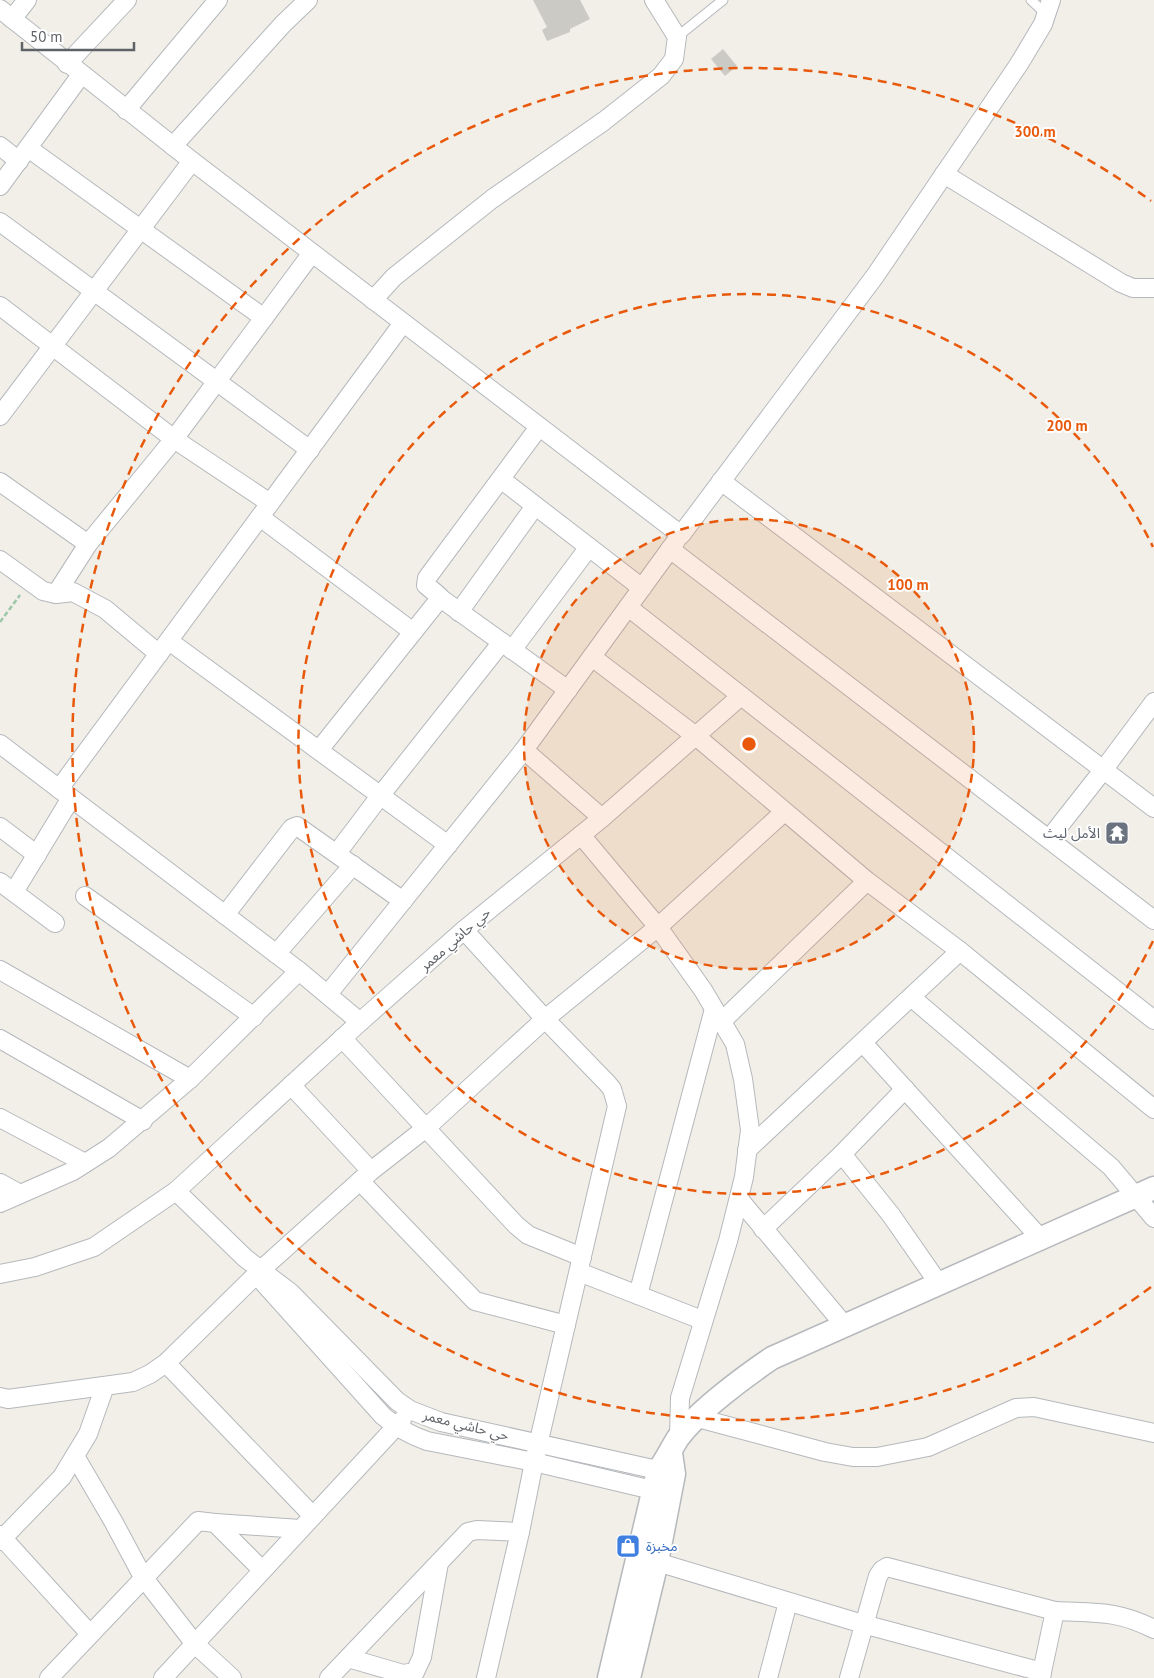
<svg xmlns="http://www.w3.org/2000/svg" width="1154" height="1678" font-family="'PT Sans','Noto Sans Arabic',sans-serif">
<rect width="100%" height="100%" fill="#f1efe8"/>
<!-- building -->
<g fill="#cccac5">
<polygon points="533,0 580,0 590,19 570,29 570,32 547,41 542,30 547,27"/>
<polygon points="723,49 737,66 725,76 711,59"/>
</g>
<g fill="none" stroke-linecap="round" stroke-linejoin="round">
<!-- service casing -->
<g stroke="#b5b8bc" stroke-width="11">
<g id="service">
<polyline points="1031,0 1047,15"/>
<polyline points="677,37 723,0"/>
</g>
</g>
<!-- minor casing -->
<g stroke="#b5b8bc" stroke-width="20">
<g id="minor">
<polyline points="0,9 192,161 681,535 875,276 1019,64 1043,24 1051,0"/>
<polyline points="12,19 27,0"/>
<polyline points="67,64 127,0"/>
<polyline points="126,110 218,0"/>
<polyline points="0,146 19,161"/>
<polyline points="173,146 283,24 308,0"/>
<polyline points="28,148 264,318"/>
<polyline points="944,174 1121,283 1133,288 1154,288"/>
<polyline points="0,186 81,75"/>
<polyline points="0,222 310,450"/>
<polyline points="373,300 394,277 492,199 604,121 661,76 674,59 677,37 654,0"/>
<polyline points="0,306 174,439 88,544 0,482"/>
<polyline points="0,416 192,161"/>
<polyline points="502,480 642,588"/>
<polyline points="721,481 1154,808"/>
<polyline points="270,503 174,439 312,253"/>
<polyline points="260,517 413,632"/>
<polyline points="670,549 1154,920"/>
<polyline points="0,560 43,591 56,594 73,592 105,609 159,654"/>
<polyline points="56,594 88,544"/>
<polyline points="439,597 568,690"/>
<polyline points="628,607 1154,1020"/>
<polyline points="459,612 535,506"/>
<polyline points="169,641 448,845"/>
<polyline points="512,650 589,547"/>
<polyline points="592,657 697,737 867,881 960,951 1154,1109"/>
<polyline points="0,744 299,971 360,1022"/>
<polyline points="319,750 437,602 439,596 426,585 427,578 539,427"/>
<polyline points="524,750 602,818"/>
<polyline points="59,789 403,323"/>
<polyline points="0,827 37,855"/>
<polyline points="581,835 658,927 703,990 735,1044 743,1079 750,1130 744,1177 728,1241 680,1398 679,1437"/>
<polyline points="1049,839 1104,769 1154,702"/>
<polyline points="337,853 380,796 502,642"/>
<polyline points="0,882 55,923"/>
<polyline points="14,892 71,798"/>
<polyline points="85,896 254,1017"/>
<polyline points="225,915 292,828 297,826 403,901"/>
<polyline points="276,954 353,865"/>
<polyline points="0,970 190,1079"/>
<polyline points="328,994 524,750 676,541"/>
<polyline points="911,997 1111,1167 1154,1218"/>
<polyline points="722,1021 867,881"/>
<polyline points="342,1038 516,1225 528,1235 582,1257"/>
<polyline points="0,1039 143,1121"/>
<polyline points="863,1043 1041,1239"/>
<polyline points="291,1085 371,1171"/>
<polyline points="905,1089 842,1154 891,1215 939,1284"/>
<polyline points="0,1118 85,1163"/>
<polyline points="747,1150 960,951"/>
<polyline points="360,1181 475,1301 566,1325"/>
<polyline points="0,1183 20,1194"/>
<polyline points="176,1191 360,1022 464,930 602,818 741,696"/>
<polyline points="739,1199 845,1326"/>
<polyline points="0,1203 73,1171 109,1148 190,1079 299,971"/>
<polyline points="763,1229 842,1154"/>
<polyline points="579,1272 702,1320"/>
<polyline points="0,1274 35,1267 94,1247 176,1191 245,1258 291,1293 397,1401 410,1410 441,1422 671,1473"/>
<path d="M262,1281L383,1416C397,1428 410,1435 427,1441L534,1462L665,1493"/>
<polyline points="638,1295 714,1009"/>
<polyline points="166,1363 312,1515"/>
<polyline points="0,1397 8,1399 133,1382 150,1374 166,1363 262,1269 371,1171 426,1128 545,1019 658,927 784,812"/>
<polyline points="698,1418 825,1452 853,1457 877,1457 928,1447 1016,1408 1034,1407 1154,1433"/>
<polyline points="75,1456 113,1521 143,1577 195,1644 232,1678"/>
<polyline points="215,1523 300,1529"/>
<polyline points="0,1535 90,1634"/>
<polyline points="0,1541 62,1477 88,1434 105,1386"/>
<polyline points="647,1559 863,1624 1042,1672 1041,1678"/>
<path d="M1055,1611C1096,1613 1116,1610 1154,1629"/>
<polyline points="348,1658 403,1674 415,1672 422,1657 439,1563"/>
<polyline points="49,1678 198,1521 215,1523 262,1570"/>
<polyline points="163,1678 402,1420"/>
<polyline points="329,1678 468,1532 477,1530 520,1532 534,1462 617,1106 612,1089 607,1083 545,1019 464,930"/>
<polyline points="486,1678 520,1532"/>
<polyline points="768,1678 788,1602"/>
<polyline points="849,1678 878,1576 882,1570 887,1567 1055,1611 1042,1672"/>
</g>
</g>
<!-- tertiary casing -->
<g stroke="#b5b8bc" stroke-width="25">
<g id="tertiary">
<path d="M609,1678L658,1471C666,1460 671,1449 678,1438C698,1411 744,1377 772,1358L1154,1188"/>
<polyline points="629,1678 657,1562 674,1474 671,1453"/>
</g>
</g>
<!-- path -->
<polyline stroke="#9cc7a9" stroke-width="2.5" stroke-dasharray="5 2.5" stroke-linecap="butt" points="0,622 20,595"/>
<!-- service -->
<use href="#service" stroke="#fff" stroke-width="9"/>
<!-- minor -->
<use href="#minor" stroke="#fff" stroke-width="18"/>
<!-- tertiary -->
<use href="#tertiary" stroke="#fff" stroke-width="22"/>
</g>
<!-- distance rings -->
<circle cx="749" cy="744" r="225" fill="#e8590c" fill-opacity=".12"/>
<g fill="none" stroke="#e8590c" stroke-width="2.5" stroke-dasharray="9 6">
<circle cx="749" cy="744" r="225"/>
<path d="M1153 941A450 450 0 1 1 1153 547"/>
<path d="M1151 1287A676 676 0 1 1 1151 201"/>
</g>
<!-- icons -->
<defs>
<g id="temple-square" transform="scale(1.25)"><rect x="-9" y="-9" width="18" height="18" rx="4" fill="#6b7280" stroke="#fff"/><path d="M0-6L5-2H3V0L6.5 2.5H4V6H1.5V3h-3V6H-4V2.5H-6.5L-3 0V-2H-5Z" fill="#fff"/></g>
<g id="shop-square" transform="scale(1.25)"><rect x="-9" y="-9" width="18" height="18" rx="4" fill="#3f7fe0" stroke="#fff"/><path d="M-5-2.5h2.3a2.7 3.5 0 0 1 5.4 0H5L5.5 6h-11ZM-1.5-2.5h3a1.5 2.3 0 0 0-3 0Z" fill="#fff"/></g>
</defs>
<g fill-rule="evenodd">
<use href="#temple-square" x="1117" y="833"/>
<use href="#shop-square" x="628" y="1546"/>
</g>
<g text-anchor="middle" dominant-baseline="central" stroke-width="4" stroke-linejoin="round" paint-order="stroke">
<!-- worship labels -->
<g font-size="14" fill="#5b616d" stroke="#fff" text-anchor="end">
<text x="1100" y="833">الأمل ليث</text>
</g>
<!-- street labels -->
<g font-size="14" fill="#5f6368" stroke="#fff">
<text transform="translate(455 939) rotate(-41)">حي حاشي معمر</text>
<text transform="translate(466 1425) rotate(14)">حي حاشي معمر</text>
</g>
<!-- shop labels -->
<g font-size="14" fill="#366cbe" stroke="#fff" text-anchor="start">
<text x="646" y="1546">مخبزة</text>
</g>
</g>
<circle cx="749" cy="744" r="8" fill="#e8590c" stroke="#fff" stroke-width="2.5"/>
<g font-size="15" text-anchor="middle" font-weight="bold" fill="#e8590c" stroke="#fff" stroke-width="4" stroke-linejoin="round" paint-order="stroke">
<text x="1035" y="137">300 m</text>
<text x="1067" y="431">200 m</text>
<text x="908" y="590">100 m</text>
</g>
<!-- scale -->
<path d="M22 42v8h112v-8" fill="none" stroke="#5f6368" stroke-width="2.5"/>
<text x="30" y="42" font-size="15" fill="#5f6368" stroke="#ffffff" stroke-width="4" paint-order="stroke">50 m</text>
</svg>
